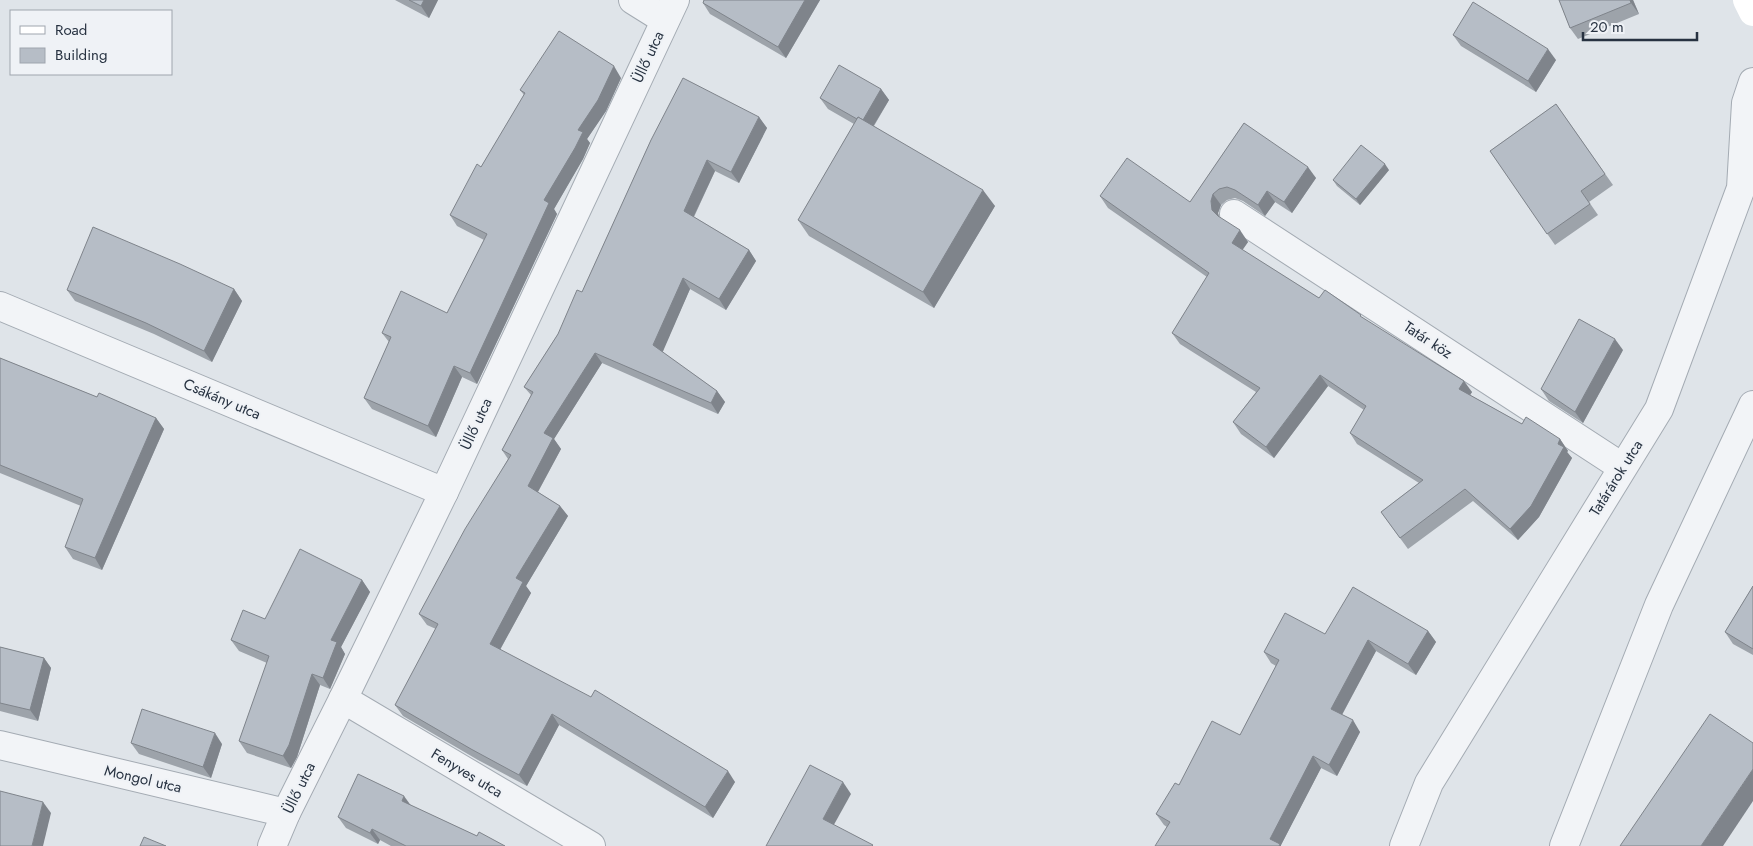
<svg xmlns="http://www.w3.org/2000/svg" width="1753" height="846" font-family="Jost,sans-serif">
<rect width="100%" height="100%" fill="#dfe4e9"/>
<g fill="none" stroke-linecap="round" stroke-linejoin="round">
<!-- street casing -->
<g stroke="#a4abb3" stroke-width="30">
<g id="street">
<polyline points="633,0 665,20"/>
<polyline points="1234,214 1622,467"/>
<polyline points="0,306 444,492"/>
<polyline points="343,699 591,846"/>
<polyline points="0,745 286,813"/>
<polyline points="272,846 286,813 343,699 444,492 675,0"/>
<polyline points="1404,846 1429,783 1659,409 1741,188 1746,103 1753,82"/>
<polyline points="1564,846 1659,605 1753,405"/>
</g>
</g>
<!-- street -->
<use href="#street" stroke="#f2f4f7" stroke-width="28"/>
<!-- secondary -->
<polyline stroke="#fff" stroke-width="28" points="1747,0 1753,12"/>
</g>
<!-- wall -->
<g fill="#9da3aa">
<polygon points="395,0 438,0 429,18"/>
<polygon points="704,0 820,0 786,58 710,14 703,3"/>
<polygon points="1559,0 1633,0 1639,14 1578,39 1570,28"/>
<polygon points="1453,35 1556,60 1536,92 1461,46"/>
<polygon points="621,78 606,111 587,139 590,143 583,159 554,209 557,214 477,384 462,377 436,437 372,409 364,398 389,342 382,333 447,313 484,240 457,226 450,215 481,167 524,95 520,90"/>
<polygon points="881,89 889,100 874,126 995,206 934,308 809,236 798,220 854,124 828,109 820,98"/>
<polygon points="1556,104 1613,185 1589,202 1598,215 1555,245 1490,151"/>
<polygon points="759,117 767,128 739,183 715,171 694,217 749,250 756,261 726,310 690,289 662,352 717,391 725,402 718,414 602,363 554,439 561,449 538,492 560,506 568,516 526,586 531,593 500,650 735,782 713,818 559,725 527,786 478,760 403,716 395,705 436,629 427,625 419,614 508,459 502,450 531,395 524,387 558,334 582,292 651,140"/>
<polygon points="1244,123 1316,178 1292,213 1275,202 1265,216 1243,201 1235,198 1227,200 1221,205 1218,213 1219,217 1248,242 1242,250 1319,298 1364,319 1472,392 1470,395 1522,424 1560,439 1568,451 1567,452 1572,458 1539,517 1518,540 1473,501 1408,549 1381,512 1419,483 1357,444 1350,433 1364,410 1328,386 1274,458 1241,434 1233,422 1256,392 1180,344 1172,333 1207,277 1108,208 1100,196 1190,202"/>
<polygon points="1389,170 1360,205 1337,186 1333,180"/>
<polygon points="234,289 242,301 212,362 154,334 75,301 67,290"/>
<polygon points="1623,350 1583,423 1549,401 1541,389"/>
<polygon points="0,358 97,397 156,418 164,429 102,570 73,559 65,547 81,506 0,473"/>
<polygon points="362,580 370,592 341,647 345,654 330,689 320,685 297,757 291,768 247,753 239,741 267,663 239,651 231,640 265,619"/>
<polygon points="1753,586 1753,655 1733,644 1725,632"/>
<polygon points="1428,631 1436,642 1416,675 1376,651 1342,715 1360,732 1337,776 1321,768 1281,845 1167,827 1164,825 1156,814 1179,785 1240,735 1276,666 1271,663 1264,652 1325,634"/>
<polygon points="0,647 44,658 51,668 38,721 0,711"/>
<polygon points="131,743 222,744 211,778 139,754"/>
<polygon points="412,806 477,836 505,846 391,846 380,840 378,844 346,828 338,817"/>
</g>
<!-- shaded-wall -->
<g fill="#7f848b">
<polygon points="424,0 438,0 429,18 421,6"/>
<polygon points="805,0 820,0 786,58 778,47"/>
<polygon points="1630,0 1633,0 1639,14 1631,3"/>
<polygon points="1548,49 1556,60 1536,92 1528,81"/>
<polygon points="614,66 621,78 606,111 587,139 590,143 583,159 554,209 557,214 477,384 470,373 544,200 578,130"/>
<polygon points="881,89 889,100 869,133 862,122"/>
<polygon points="759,117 767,128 739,183 731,172"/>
<polygon points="707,160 715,171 691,222 684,211"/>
<polygon points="1385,164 1389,170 1360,205 1356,199"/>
<polygon points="1308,167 1316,178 1292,213 1284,202"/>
<polygon points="983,190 995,206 934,308 923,292"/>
<polygon points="1267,191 1275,202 1265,216 1258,205"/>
<polygon points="1213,194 1221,205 1218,213 1220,221 1212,210 1211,201"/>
<polygon points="1240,230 1248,242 1239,255 1232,243"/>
<polygon points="749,250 756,261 726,310 719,299"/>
<polygon points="683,278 690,289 661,356 653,345"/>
<polygon points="234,289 242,301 212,362 204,351"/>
<polygon points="1615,339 1623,350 1583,423 1575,412"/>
<polygon points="595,353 602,363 554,439 561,449 535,497 528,486 544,433"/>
<polygon points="454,366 462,377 436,437 428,426"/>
<polygon points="1320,375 1328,386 1274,458 1266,447"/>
<polygon points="1464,381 1472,392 1467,400 1459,389"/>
<polygon points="717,391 725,402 718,414 711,403"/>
<polygon points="156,418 164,429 102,570 95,558"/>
<polygon points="1560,439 1568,451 1567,452 1572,458 1539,517 1518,540 1510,529"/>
<polygon points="560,506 568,516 526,586 531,593 497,655 490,644 516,578"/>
<polygon points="362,580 370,592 341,647 345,654 330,689 323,678 331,640"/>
<polygon points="1428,631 1436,642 1416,675 1408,664"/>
<polygon points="1368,640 1376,651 1339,720 1331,709"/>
<polygon points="44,658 51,668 38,721 30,710"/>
<polygon points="312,674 320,685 297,757 291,768 283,756"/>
<polygon points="552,714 559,725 527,786 519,775"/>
<polygon points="1353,720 1360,732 1337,776 1329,765"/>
<polygon points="215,733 222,744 211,778 203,767"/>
<polygon points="1313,756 1321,768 1281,845 1281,846 1276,846 1270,839"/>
<polygon points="1753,769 1753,801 1723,846 1701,846"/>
<polygon points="728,771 735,782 713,818 705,807"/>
<polygon points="843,782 851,794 831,830 823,819"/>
<polygon points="404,796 412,807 402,801"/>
<polygon points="43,802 51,813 43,846 32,846"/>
<polygon points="372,829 380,840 378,844 370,833"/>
</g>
<!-- building -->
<g fill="#b6bdc6" stroke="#7f848b">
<polygon points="409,0 424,0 421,6"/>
<polygon points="704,0 805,0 778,47 703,3"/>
<polygon points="1559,0 1630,0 1631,3 1570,28"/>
<polygon points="1473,2 1548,49 1528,81 1453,35"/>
<polygon points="559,31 614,66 598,100 578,130 583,132 575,148 544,200 549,203 470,373 454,366 428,426 364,398 391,337 382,333 401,291 447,313 487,234 450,215 477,164 481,167 525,93 520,90"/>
<polygon points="839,65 881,89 863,120 858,117 857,119 820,98"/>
<polygon points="683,78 759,117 731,172 707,160 684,211 749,250 719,299 683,278 653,345 717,391 711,403 595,353 544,433 553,438 528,486 560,506 516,578 523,582 490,644 591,697 595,690 728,771 705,807 552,714 519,775 471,749 395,705 438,624 419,614 465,529 511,455 502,450 533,392 524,387 558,334 577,290 582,292 651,140"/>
<polygon points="1556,104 1605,174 1581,191 1590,204 1547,234 1490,151"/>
<polygon points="858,117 983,190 923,292 798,220"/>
<polygon points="1244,123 1308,167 1284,202 1267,191 1258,205 1235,190 1227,187 1219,189 1213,194 1211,201 1212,210 1218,216 1240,230 1232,243 1319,298 1325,290 1361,315 1360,316 1464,381 1459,389 1522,424 1526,417 1560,439 1558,444 1564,447 1531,506 1510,529 1465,489 1400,538 1381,512 1423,480 1350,433 1366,406 1320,375 1266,447 1233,422 1260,388 1172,333 1209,273 1100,196 1127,158 1190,202"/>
<polygon points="1361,145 1385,164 1356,199 1333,180"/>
<polygon points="93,227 180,264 234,289 204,351 146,323 67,290"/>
<polygon points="1579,319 1615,339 1575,412 1541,389"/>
<polygon points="0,358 97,397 99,393 156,418 95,558 65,547 83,499 0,465"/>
<polygon points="300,549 362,580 331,640 337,642 323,678 312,674 289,745 283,756 239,741 269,656 231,640 243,610 265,619"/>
<polygon points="1753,586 1753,649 1725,632"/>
<polygon points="1353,587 1428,631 1408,664 1368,640 1331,709 1353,720 1329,765 1313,756 1270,839 1280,844 1279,846 1155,846 1170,822 1156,814 1175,783 1179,785 1212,721 1240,735 1279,660 1264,652 1285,613 1325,634"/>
<polygon points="0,647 44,658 30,710 0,703"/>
<polygon points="142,709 215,733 203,767 131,743"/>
<polygon points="1710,714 1753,743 1753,769 1701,846 1620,846"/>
<polygon points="810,765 843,782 823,819 873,845 872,846 766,846"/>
<polygon points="358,774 404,796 402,801 477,836 479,832 505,846 406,846 372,829 370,833 338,817"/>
<polygon points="0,791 43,802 32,846 0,846"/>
<polygon points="144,837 166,846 140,846"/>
</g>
<g text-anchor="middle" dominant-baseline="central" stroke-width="4" stroke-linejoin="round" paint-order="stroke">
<!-- street labels -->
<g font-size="15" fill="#273241" stroke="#eff2f6">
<text transform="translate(648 57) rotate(-65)">Üllő utca</text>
<text transform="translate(1428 340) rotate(33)">Tatár köz</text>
<text transform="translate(222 399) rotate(23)">Csákány utca</text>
<text transform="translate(476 424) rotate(-65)">Üllő utca</text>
<text transform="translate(1616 478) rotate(-58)">Tatárárok utca</text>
<text transform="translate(467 773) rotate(31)">Fenyves utca</text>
<text transform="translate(143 779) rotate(13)">Mongol utca</text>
<text transform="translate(299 788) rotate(-64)">Üllő utca</text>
</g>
</g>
<!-- legend -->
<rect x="10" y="10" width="162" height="65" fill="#eff2f6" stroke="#9fa5ae"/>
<rect x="20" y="26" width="25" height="8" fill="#ffffff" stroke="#9fa5ae"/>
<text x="55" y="35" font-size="15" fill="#273241">Road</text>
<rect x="20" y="48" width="25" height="15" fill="#b6bdc6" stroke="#9fa5ae"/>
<text x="55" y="60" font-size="15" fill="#273241">Building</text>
<!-- scale -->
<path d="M1583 32v8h114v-8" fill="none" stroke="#273241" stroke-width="2.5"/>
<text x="1590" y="32" font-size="15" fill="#273241" stroke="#eff2f6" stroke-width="4" paint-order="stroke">20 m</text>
</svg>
